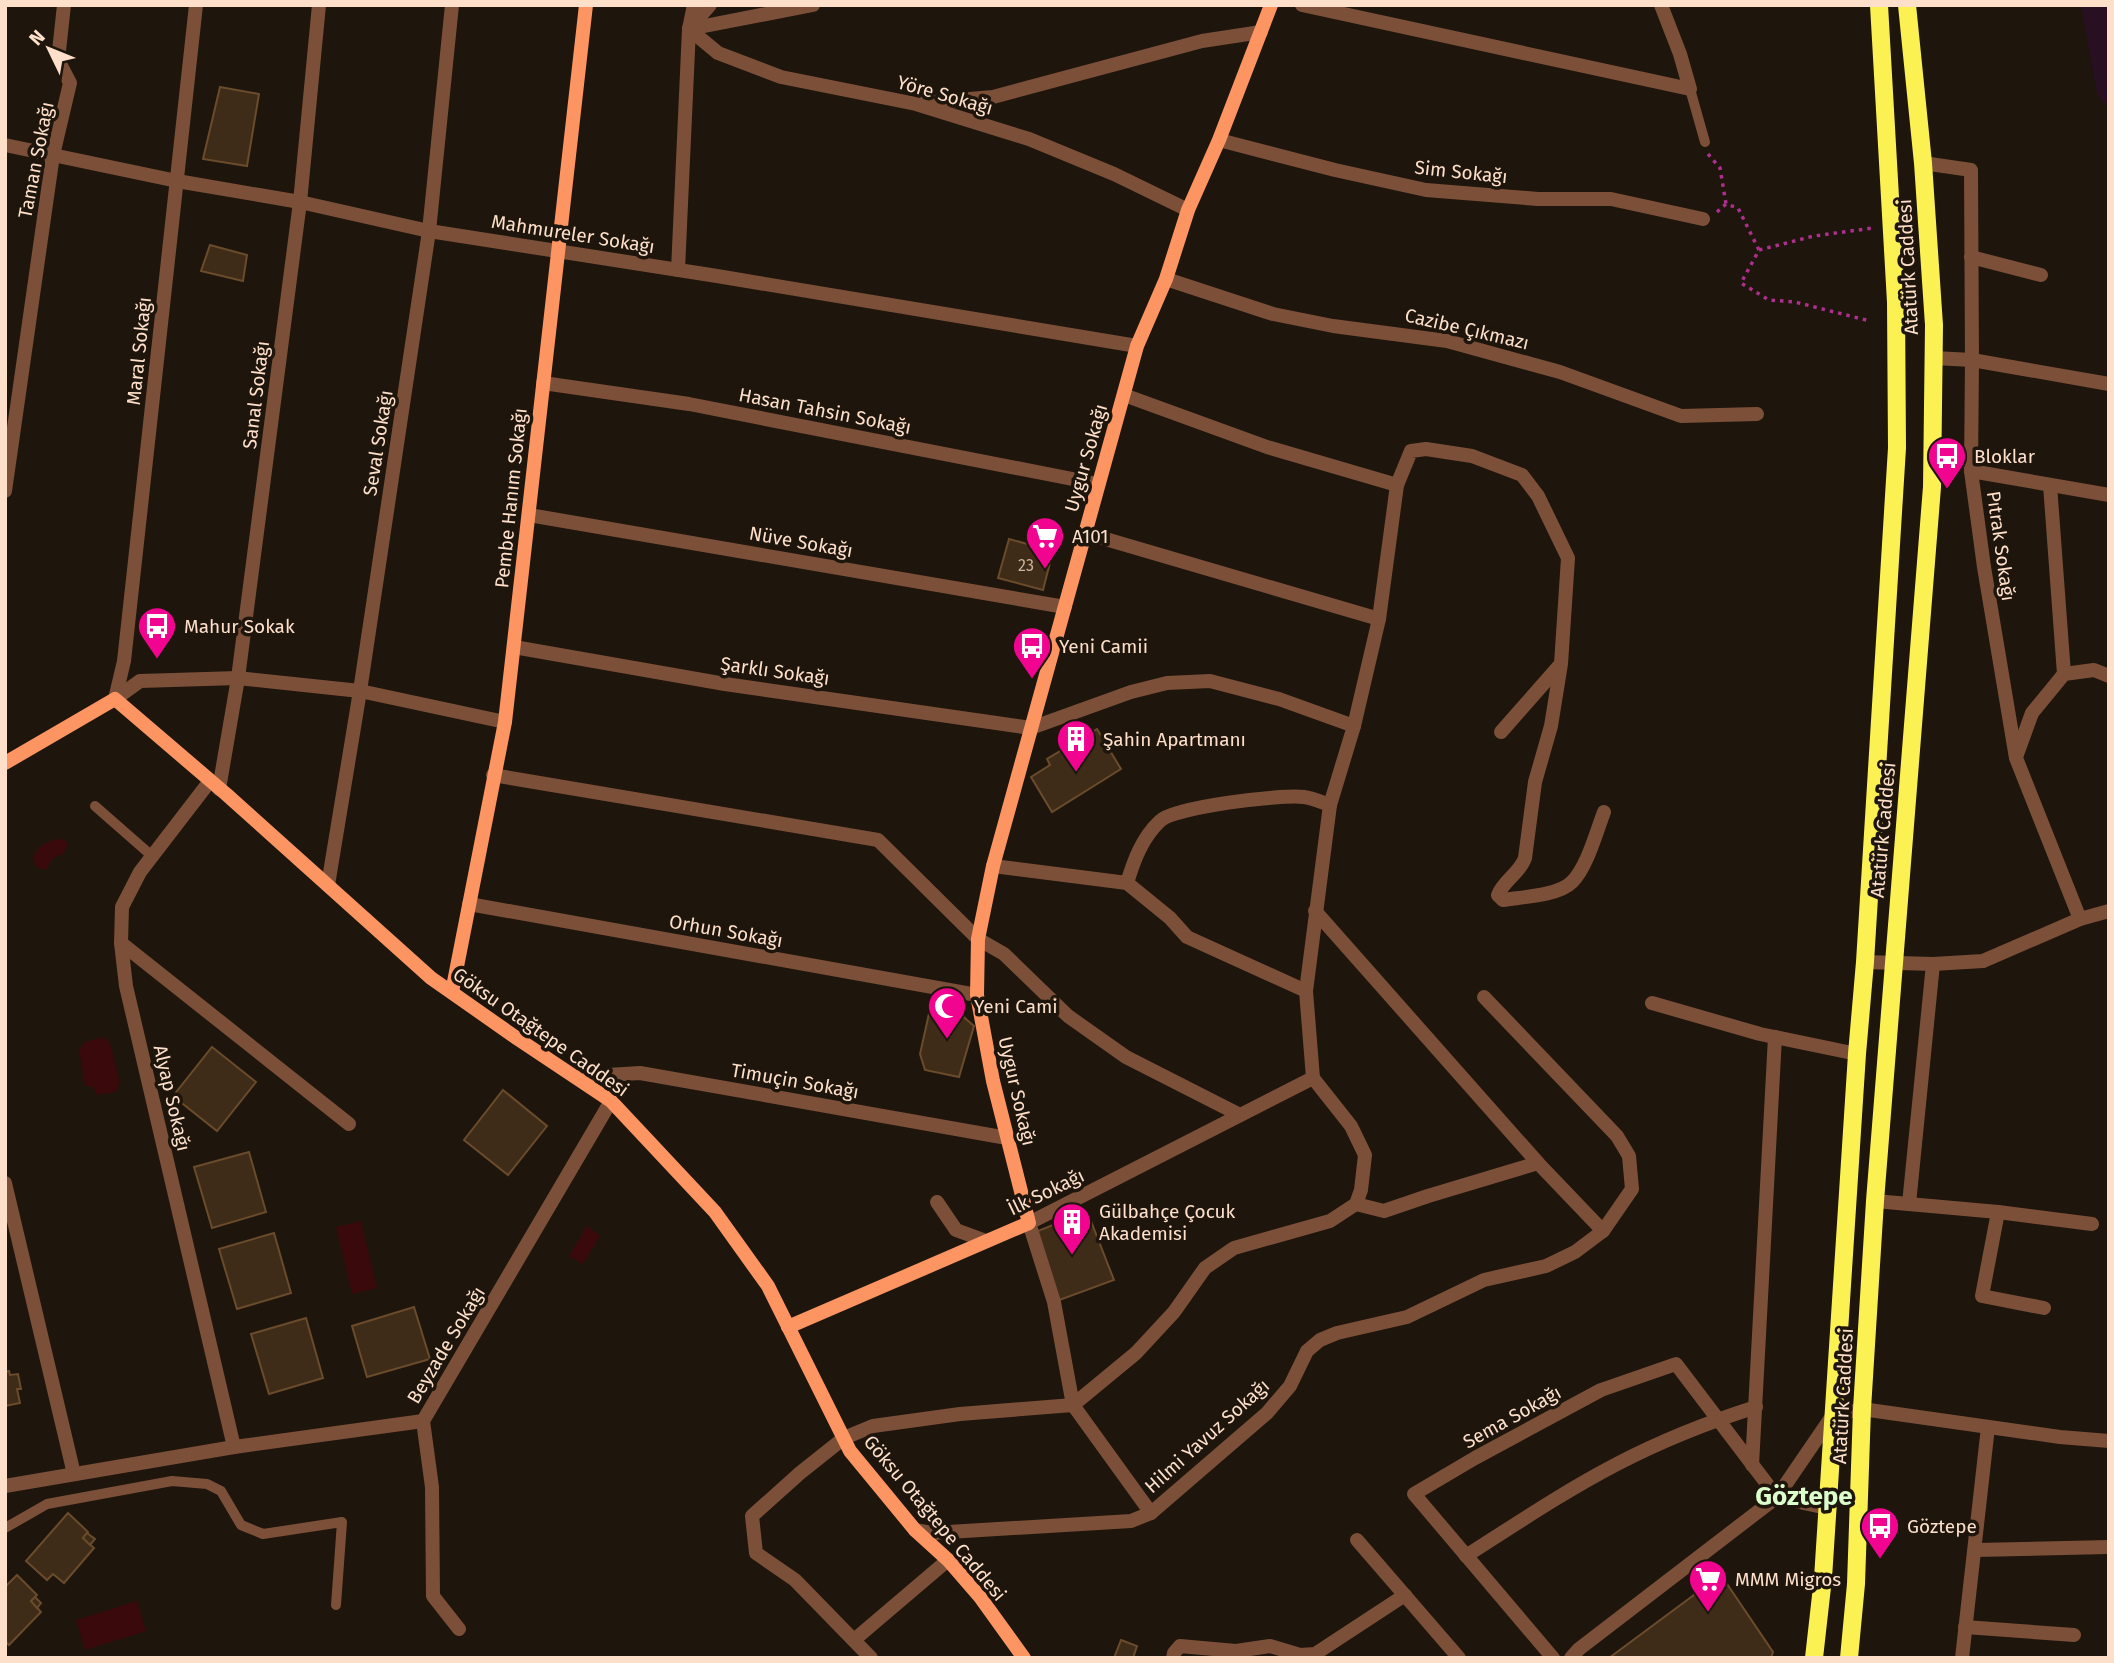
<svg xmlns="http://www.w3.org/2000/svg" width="2114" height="1663" font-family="'Fira Sans',sans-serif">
<rect width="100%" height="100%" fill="#1e150c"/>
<!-- green -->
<polygon fill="#280f21" points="2081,5 2109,5 2109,109 2097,94"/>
<!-- water -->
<g fill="#3a090c">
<path d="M60,839L66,841L68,844L64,853L53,858L46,870L36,867L33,858C37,846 48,840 60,839Z"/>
<polygon points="103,1037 110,1043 120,1083 115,1092 97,1095 93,1087 85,1086 79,1050 85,1042"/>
<polygon points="361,1221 377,1288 352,1294 336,1227"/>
<polygon points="587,1226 600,1236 583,1264 569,1256"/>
<polygon points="137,1601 146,1631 85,1650 76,1620"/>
</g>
<!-- building -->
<g fill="#3e2c18" stroke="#6a4b2b" stroke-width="2">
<polygon points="220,87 259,94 247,166 203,159"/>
<polygon points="210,245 247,255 243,281 201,271"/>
<polygon points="1009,539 1053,551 1043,590 998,578"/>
<polygon points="1097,729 1121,769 1052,812 1031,777 1050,765 1047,759"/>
<polygon points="930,1009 958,1012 974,1026 959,1077 925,1070 920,1054"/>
<polygon points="212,1047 256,1082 217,1131 173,1096"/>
<polygon points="503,1090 547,1126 508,1175 464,1140"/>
<polygon points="249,1152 266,1212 212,1228 194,1167"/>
<polygon points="1087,1211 1114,1280 1054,1302 1033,1233"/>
<polygon points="274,1233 291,1293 237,1309 219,1249"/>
<polygon points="414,1307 430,1359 367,1377 352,1326"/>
<polygon points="306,1318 323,1378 269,1394 251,1334"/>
<polygon points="9,1371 10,1375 18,1374 21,1389 17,1389 20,1403 5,1406 5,1372"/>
<polygon points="68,1513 88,1532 83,1538 94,1548 64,1583 53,1574 47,1580 26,1561"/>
<polygon points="87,1533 95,1539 90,1545 83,1538"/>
<polygon points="17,1575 37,1595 31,1601 41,1612 9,1645 5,1641 5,1587"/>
<polygon points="1721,1575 1773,1652 1771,1658 1609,1658"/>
<polygon points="35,1597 41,1603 37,1608 31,1601"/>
<polygon points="1121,1640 1137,1646 1133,1658 1114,1658"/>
</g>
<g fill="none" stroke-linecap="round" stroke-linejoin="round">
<!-- path -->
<g stroke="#ad2f8e" stroke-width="3.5" stroke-dasharray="3.5 5" stroke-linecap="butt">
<polyline points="1708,154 1720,168 1726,204"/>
<polyline points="1717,212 1726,204 1738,208 1759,250 1741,283 1769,300 1795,302 1870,321"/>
<polyline points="1759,250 1814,236 1873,228"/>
</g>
<!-- lane -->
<g stroke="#7c4f38" stroke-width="10">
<polyline points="1690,89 1705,142"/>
<polyline points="95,806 152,856"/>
<polyline points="5,1528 47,1504 172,1481 207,1484 221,1491 241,1525 263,1534 342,1522 336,1605"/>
</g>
<!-- street -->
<g stroke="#7c4f38" stroke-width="14">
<polyline points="1302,5 1690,89 1680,54 1661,5"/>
<polyline points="690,28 710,5"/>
<polyline points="689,29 718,53 781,77 916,104 1029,139 1114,174 1188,210"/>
<polyline points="689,29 813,5"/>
<polyline points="924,103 993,97 1202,41 1261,32"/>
<polyline points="1219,140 1335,170 1426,190 1538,199 1611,199 1703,219"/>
<polyline points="5,145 177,181 300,202 429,231 717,276 1137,346"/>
<polyline points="1923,163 1971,170 1972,360 1971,471 1984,567 2016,758 2080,919"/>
<polyline points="1971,257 2041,275"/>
<polyline points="678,270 689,29 694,5"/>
<polyline points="1166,279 1273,314 1333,326 1447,341 1560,372 1681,416 1757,414"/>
<polyline points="1934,358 1972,360 2109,384"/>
<polyline points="543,383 689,404 1098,484"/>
<polyline points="1124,395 1267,447 1397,485"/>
<polyline points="1971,471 2109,495"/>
<polyline points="2050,485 2064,674"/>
<polyline points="5,491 53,155 70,83 58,60 64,5"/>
<polyline points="529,515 1065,607"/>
<polyline points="1085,533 1379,619"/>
<polyline points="514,647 725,684 1031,728 1131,692 1167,683 1210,681 1279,699 1354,726"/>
<polyline points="115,699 124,661 196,5"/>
<polyline points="115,699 140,681 238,678 360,691 505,722"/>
<polyline points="1501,732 1560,665"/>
<polyline points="2016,757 2032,713 2064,674 2094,670 2109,676"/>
<polyline points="493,775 878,840 978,939 1004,954 1068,1016 1126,1057 1240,1115"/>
<polyline points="210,781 140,872 122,907 121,943 126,986 234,1447"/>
<polyline points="219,789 238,678 300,202 319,5"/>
<polyline points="993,866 1127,883 1170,918 1187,937 1306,991"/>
<path d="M1127,883C1134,860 1142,838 1160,821C1173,807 1282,794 1304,797C1312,798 1321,802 1330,805"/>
<polyline points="328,885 360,691 429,231 452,5"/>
<polyline points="469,904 977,995"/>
<polyline points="1315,911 1538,1163 1603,1231"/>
<polyline points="121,943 349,1124"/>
<polyline points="1865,962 1933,964 1983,961 2080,919 2109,911"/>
<polyline points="1652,1003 1760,1034 1857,1054"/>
<polyline points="576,1077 640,1073 1007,1138"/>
<polyline points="5,1183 74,1474"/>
<polyline points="1875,1201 1998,1212 1982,1296 2044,1308"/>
<polyline points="937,1202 956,1230 986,1241"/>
<polyline points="1356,1204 1384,1211 1428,1196 1538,1163"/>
<polyline points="1909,1204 1933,964"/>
<polyline points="1998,1212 2092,1224"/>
<polyline points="1752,1465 1775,1037"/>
<polyline points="5,1486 234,1447 423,1421"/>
<polyline points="1777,1497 1827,1508"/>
<polyline points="1151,1513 1073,1405 1054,1302 1029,1223 1313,1078"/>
<polyline points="915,1530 932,1533 1131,1521 1151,1513 1267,1413 1290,1386 1307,1351 1320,1340 1337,1333 1407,1317 1484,1280 1546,1266 1575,1252 1603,1231 1632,1189 1629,1156 1617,1136 1484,997"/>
<polyline points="1357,1540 1459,1658"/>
<polyline points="1975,1550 2109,1547"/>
<path d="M1466,1556C1516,1524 1565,1491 1617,1464C1661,1441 1709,1422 1756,1407"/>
<polyline points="1965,1627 2074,1635"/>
<polyline points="459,1629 433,1596 432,1487 423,1421 611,1101"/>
<polyline points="854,1640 948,1560"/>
<path d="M871,1658L795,1580L756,1553L752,1516L800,1473L844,1438L873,1426L960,1414L1073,1405L1136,1353L1174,1312L1205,1268L1234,1248L1330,1221L1356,1204L1361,1190L1365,1155L1351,1126L1313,1078L1306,991L1330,805L1354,726L1379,619L1397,485L1411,451L1426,449L1472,456L1522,475L1538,496L1568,558L1561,664L1551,726L1535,782L1525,858C1520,873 1504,880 1498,895L1503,900C1521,897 1558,896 1572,882C1587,867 1596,833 1604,812"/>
<polyline points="1173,1658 1174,1653 1180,1646 1236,1651 1270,1646 1300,1655 1315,1654 1405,1595"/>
<polyline points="1553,1658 1414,1494 1475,1458 1601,1390 1676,1364 1777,1497"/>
<polyline points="1571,1658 1579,1649 1777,1497 1833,1415 1862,1409 2060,1437 2109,1441"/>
<polyline points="1962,1658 1988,1427"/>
</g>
<!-- secondary -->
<g stroke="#fd9562" stroke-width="14">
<polyline points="5,763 115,699 226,794 431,978 518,1039 611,1101 715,1212 768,1286 850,1451 915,1530 948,1560 980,1597 1024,1658"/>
<polyline points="452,992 505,722 586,5"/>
<polyline points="788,1327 1029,1223 993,1081 977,995 978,939 993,866 1137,346 1166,279 1188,210 1219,140 1271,5"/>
</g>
<!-- primary -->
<g stroke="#fcf152" stroke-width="18">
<polyline points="1814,1658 1823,1578 1857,1054 1865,962 1897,448 1896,302 1879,5"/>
<polyline points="1849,1658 1856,1584 1862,1409 1875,1201 1932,487 1934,325 1923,163 1907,5"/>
</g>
</g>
<!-- icons -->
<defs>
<g id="bus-pin" transform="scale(2.0125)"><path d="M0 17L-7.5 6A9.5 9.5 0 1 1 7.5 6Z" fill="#f00490" stroke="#1e150c"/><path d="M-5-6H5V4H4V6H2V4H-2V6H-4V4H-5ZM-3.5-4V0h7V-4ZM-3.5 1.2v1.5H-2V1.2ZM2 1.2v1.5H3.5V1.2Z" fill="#fff"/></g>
<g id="supermarket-pin" transform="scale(2.0125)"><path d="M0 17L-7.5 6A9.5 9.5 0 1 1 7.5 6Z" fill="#f00490" stroke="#1e150c"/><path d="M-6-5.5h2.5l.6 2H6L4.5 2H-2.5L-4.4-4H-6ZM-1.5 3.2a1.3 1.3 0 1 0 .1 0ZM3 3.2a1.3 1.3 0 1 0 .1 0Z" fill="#fff"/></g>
<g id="building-pin" transform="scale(2.0125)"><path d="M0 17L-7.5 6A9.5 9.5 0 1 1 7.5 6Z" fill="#f00490" stroke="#1e150c"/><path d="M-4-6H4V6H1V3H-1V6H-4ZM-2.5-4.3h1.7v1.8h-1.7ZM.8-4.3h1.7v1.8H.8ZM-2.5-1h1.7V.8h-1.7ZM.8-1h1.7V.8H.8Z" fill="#fff"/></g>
<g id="mosque-pin" transform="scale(2.0125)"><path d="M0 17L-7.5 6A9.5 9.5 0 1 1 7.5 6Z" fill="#f00490" stroke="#1e150c"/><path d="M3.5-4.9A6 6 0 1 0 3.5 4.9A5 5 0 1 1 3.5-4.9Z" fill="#fff"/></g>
</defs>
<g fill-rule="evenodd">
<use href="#bus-pin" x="1947" y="456"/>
<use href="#supermarket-pin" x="1045" y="536"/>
<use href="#bus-pin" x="157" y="626"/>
<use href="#bus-pin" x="1032" y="646"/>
<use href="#building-pin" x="1076" y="739"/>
<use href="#mosque-pin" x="947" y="1006"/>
<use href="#building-pin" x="1072" y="1222"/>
<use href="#bus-pin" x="1880" y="1526"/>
<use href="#supermarket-pin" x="1708" y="1579"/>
</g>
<g text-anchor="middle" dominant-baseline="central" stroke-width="7" stroke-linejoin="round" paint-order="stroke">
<!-- number labels -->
<g font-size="16" fill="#ceb39e">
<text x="1026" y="565">23</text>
</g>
<!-- street labels -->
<g font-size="19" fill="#fee0ca" stroke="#1e150c">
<text transform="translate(945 95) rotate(16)">Yöre Sokağı</text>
<text transform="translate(36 160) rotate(-79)">Taman Sokağı</text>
<text transform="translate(1461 172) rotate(6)">Sim Sokağı</text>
<text transform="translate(573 234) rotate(9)">Mahmureler Sokağı</text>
<text transform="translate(1908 267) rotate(-93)">Atatürk Caddesi</text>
<text transform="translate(1467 329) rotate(13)">Cazibe Çıkmazı</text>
<text transform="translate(139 351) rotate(-84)">Maral Sokağı</text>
<text transform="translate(256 395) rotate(-83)">Sanal Sokağı</text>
<text transform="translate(825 411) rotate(11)">Hasan Tahsin Sokağı</text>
<text transform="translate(378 443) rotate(-81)">Seval Sokağı</text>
<text transform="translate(1086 458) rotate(-74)">Uygur Sokağı</text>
<text transform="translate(511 498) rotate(-84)">Pembe Hanım Sokağı</text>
<text transform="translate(801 542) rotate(10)">Nüve Sokağı</text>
<text transform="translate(2001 546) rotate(82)">Pıtrak Sokağı</text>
<text transform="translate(775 671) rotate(8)">Şarklı Sokağı</text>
<text transform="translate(1883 830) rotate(-85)">Atatürk Caddesi</text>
<text transform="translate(726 931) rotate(10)">Orhun Sokağı</text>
<text transform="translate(541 1032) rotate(35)">Göksu Otağtepe Caddesi</text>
<text transform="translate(795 1081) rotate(10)">Timuçin Sokağı</text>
<text transform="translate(1017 1091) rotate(77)">Uygur Sokağı</text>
<text transform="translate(172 1098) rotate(77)">Alyap Sokağı</text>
<text transform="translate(1046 1192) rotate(-26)">İlk Sokağı</text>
<text transform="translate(446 1345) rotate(-59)">Beyzade Sokağı</text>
<text transform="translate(1843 1396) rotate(-87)">Atatürk Caddesi</text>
<text transform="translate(1512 1417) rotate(-29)">Sema Sokağı</text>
<text transform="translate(1207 1436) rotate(-42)">Hilmi Yavuz Sokağı</text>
<text transform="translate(935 1518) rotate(50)">Göksu Otağtepe Caddesi</text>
</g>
<!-- poi labels -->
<g font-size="19" fill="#fee0ca" stroke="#1e150c" text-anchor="start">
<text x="1974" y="456">Bloklar</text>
<text x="1072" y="536">A101</text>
<text x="184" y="626">Mahur Sokak</text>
<text x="1059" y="646">Yeni Camii</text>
<text x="1103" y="739">Şahin Apartmanı</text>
<text x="974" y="1006">Yeni Cami</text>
<text x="1099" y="1211">Gülbahçe Çocuk<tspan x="1099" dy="22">Akademisi</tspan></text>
<text x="1907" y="1526">Göztepe</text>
<text x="1735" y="1579">MMM Migros</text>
</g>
<!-- district labels -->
<g font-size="26" font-weight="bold" fill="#dcfecc" stroke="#1e150c">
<text x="1804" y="1496">Göztepe</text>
</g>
</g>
<!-- border -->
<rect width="2114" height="1663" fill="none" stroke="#fee0ca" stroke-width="14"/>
<!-- north arrow -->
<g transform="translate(49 49) rotate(313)" stroke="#1e150c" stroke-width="5" paint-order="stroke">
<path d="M0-5L12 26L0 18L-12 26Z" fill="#fee0ca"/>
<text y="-10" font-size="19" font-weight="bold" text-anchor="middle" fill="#fee0ca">N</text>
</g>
</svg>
